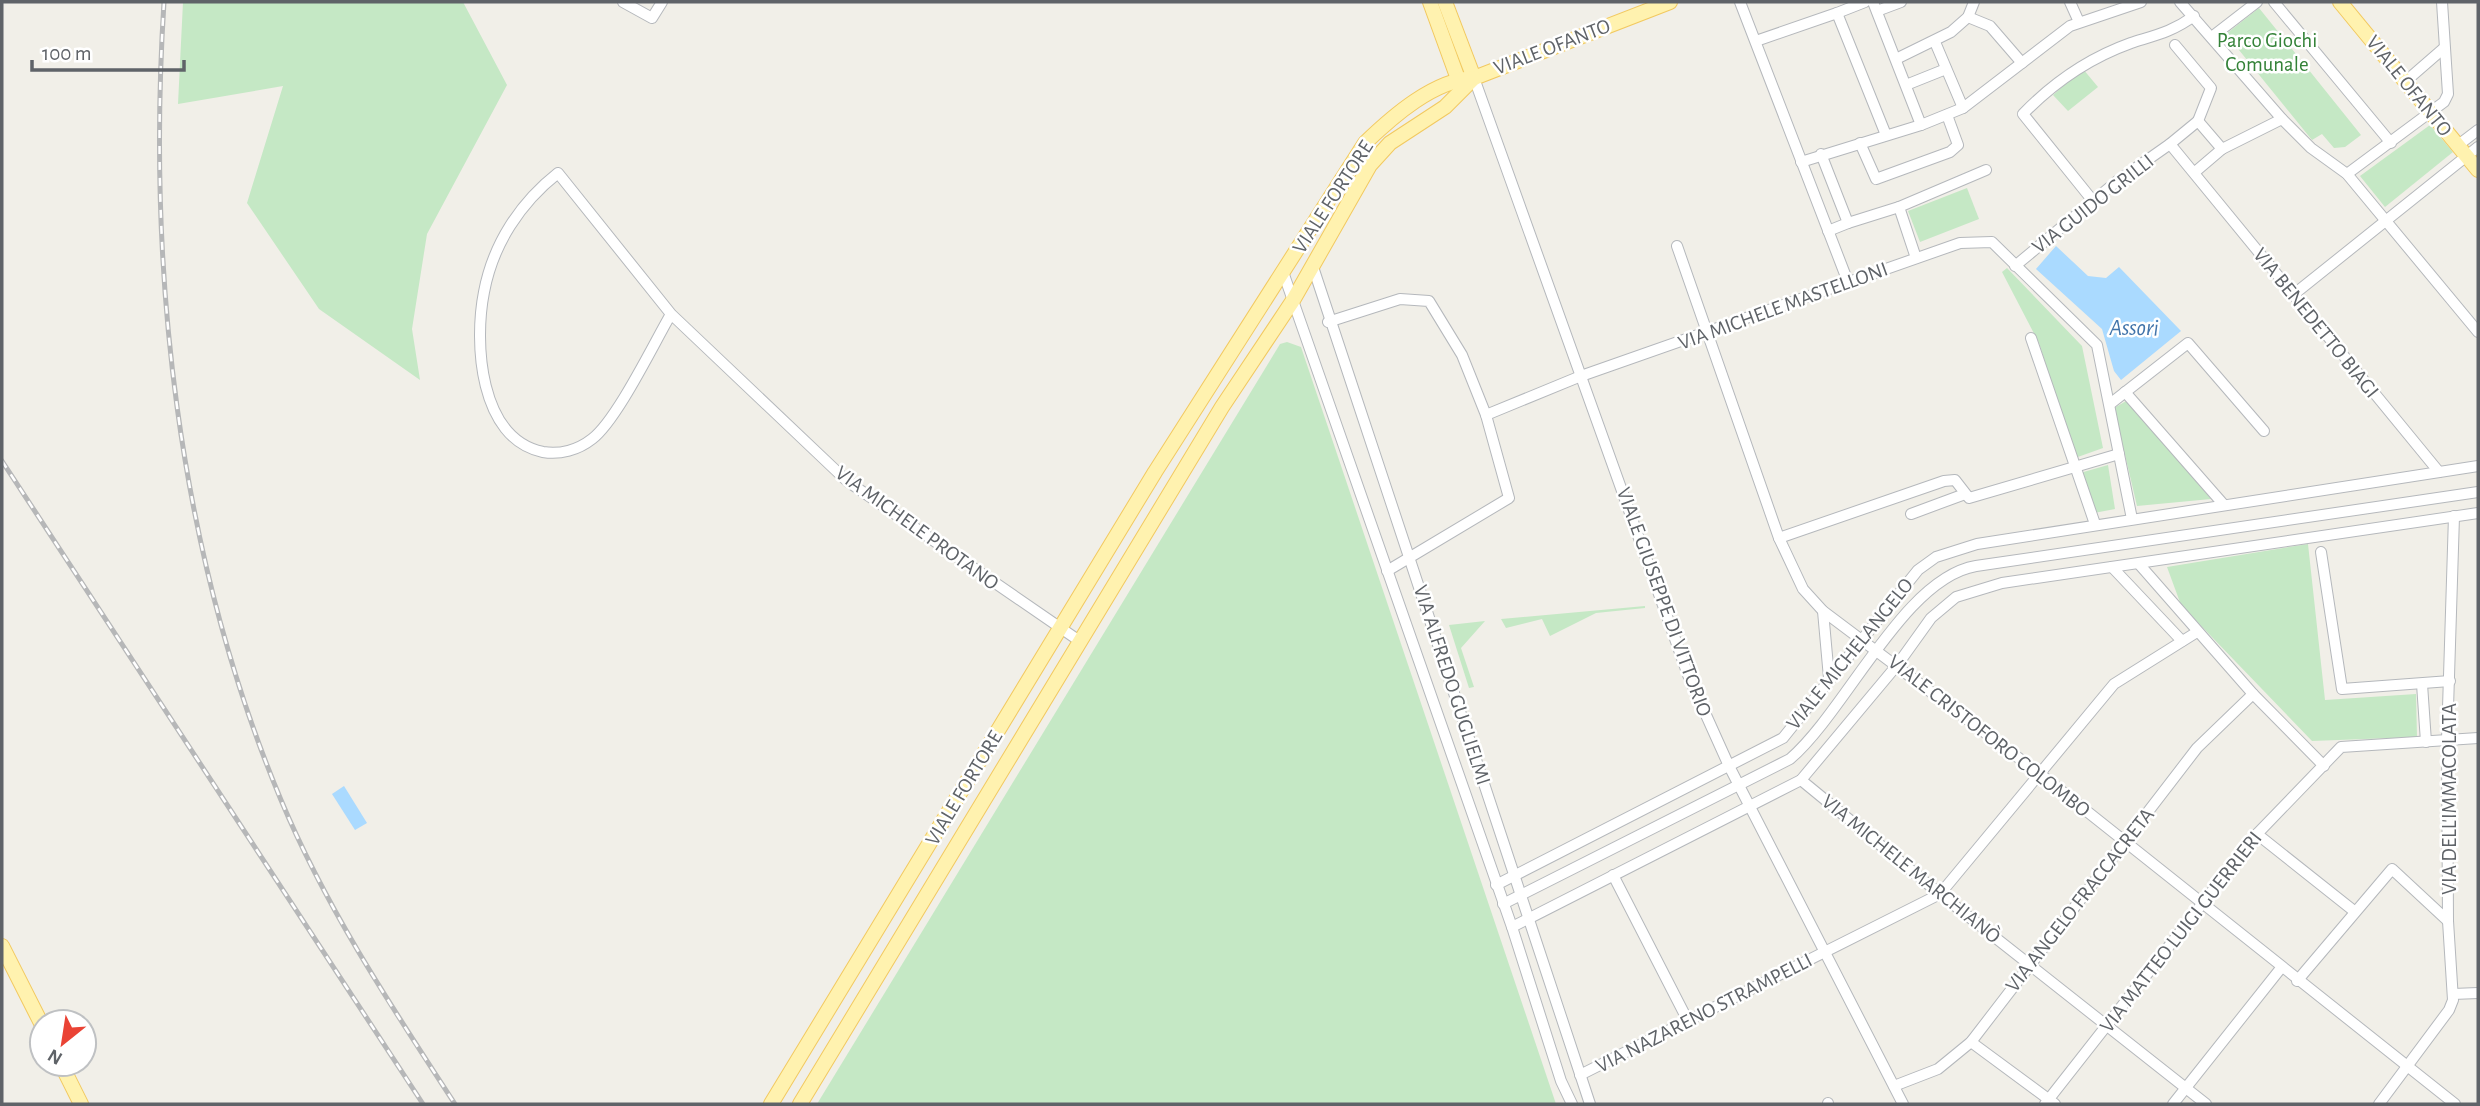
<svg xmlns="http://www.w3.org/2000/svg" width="2480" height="1106" font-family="'Alegreya Sans',sans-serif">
<rect width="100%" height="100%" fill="#f1efe8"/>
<!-- green -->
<g fill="#c5e8c5">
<polygon points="183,2 463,2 507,85 427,234 412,329 420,380 319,309 247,203 283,86 178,104"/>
<polygon points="2259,8 2361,135 2345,147 2334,148 2322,134 2312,140 2226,34"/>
<polygon points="2083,69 2098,87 2068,111 2053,95"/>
<polygon points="2430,125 2453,152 2385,207 2360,176"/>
<polygon points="1967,188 1979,219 1920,242 1908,211"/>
<polygon points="2007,268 2082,346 2103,448 2075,458 2039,343 2002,272"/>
<polygon points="1287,342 1301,347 1556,1104 817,1104 1280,344"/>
<polygon points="2128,400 2211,499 2137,506 2114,408"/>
<polygon points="2108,465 2115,509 2094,513 2080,473"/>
<polygon points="2308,544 2325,700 2416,694 2417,737 2312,741 2181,605 2167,567"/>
<polygon points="1645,606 1645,608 1596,613 1550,636 1542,619 1506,628 1501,619"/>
<polygon points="1485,621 1461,648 1474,687 1469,688 1449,625"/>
</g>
<!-- water -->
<g fill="#aadaff">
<polygon points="2056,246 2088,276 2106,278 2119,267 2181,331 2121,380 2114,371 2102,329 2036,269"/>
<polygon points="344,786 367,823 355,830 332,794"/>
</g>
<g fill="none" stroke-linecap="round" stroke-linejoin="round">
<!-- minor casing -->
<g stroke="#b5b8bc" stroke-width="12">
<g id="minor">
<polyline points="623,2 652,18 662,2"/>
<polyline points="1740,2 1848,282"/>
<polyline points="1873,2 1921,125"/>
<polyline points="2070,2 2079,22"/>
<polyline points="2180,2 2282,119 2311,148 2347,174 2478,332"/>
<polyline points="2274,2 2391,143"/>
<polyline points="1877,11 1901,2"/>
<polyline points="1837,13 1865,2"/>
<polyline points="1968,17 1990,26 2022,63"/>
<polyline points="2213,36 2257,2"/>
<polyline points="1756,41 1837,13 1886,135"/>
<polyline points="1935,42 1963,108"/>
<polyline points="2175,45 2211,88 2198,121"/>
<polyline points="1896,59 1951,32 1968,17 1974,2"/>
<polyline points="1474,78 1688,675 1729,766 1903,1104"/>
<polyline points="2406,81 2444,48"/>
<polyline points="1906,85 1946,69"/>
<polyline points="1860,143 1876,179 1950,152 1958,145 1947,115"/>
<polyline points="2457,146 2478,130"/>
<polyline points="2222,149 2282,119"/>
<polyline points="1821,154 1848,223 1828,231"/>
<polyline points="1801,162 1921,125 1963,108 2070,26 2141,2"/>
<polyline points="2195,172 2222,149 2198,121 2170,144 2439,472"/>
<polyline points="2347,174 2444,102 2448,94 2442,2"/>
<path d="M2093,201L2023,114C2054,82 2089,58 2131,43C2156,35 2172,32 2194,16"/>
<polyline points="1848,223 1899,207"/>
<polyline points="1677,246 1779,538 1803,589 1823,611 2040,774 2455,1104"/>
<polyline points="1916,258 1899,207 1986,170"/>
<polyline points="2015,266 2116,182 2170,144"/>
<polyline points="1313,267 1590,1104"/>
<polyline points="1283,272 1512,927 1561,1081 1572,1104"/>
<polyline points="2293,295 2478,147"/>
<path d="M671,314C654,343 617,420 592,439C578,450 560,455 543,452C479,439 474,342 484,292C493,244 520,203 558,173L671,314L847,481L1081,642"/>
<polyline points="1328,322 1400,299 1429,301 1462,355 1486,415 1509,498 1387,571"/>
<polyline points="2031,338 2095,524"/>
<polyline points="2125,392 2224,505"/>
<polyline points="2110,404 2188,343 2264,431"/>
<polyline points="1486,415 1581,376 1960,243 1992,242 2097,345 2132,519"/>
<polyline points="1911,514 1965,494"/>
<polyline points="1779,538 1944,481 1955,480 1969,498 2119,454"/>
<polyline points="2321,552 2342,689 2450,681"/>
<polyline points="2139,564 2253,694 2324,766"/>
<polyline points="2112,567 2182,641"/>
<polyline points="1823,611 1829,678"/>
<polyline points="2422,684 2426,742"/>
<polyline points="1801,780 1940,894 2206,1104"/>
<polyline points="2257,834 2354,911"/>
<polyline points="1613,875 1688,1021"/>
<polyline points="1496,885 1783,738 1918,570 1936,557 1977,544 2478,466"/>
<path d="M1503,904L1790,759C1846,711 1904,578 1976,566L2478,492"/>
<polyline points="1512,927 1801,780 1898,664 1931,618 1956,597 2002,583 2478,513"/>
<polyline points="2297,981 2392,869 2448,921"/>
<polyline points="2453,994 2478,993"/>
<polyline points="1971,1042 2055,1104"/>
<polyline points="1580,1075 1940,894 2114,684 2197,632"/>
<polyline points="1894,1086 1938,1069 1971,1042 2197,748 2253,694"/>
<polyline points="1828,1103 1828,1104"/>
<polyline points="2045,1104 2257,834 2341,747 2478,738"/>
<polyline points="2173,1104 2281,968"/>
<polyline points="2379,1104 2449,1010 2453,1000 2448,921 2447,740 2454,516"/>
</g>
</g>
<!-- major casing -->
<g stroke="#f2c960" stroke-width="16">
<g id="major">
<polyline points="1430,2 1458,79"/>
<polyline points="1445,2 1474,78"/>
<polyline points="2340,2 2478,170"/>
<polyline points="2,946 42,1025"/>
<polyline points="61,1064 81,1104"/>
<path d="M771,1104L1155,472L1365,143C1393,116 1434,80 1474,78L1670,2"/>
<polyline points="800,1104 1222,407 1292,302 1370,165 1390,143 1445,107 1474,78"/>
</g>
</g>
<!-- minor -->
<use href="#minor" stroke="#fff" stroke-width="10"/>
<!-- major -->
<use href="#major" stroke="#fff2af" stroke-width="14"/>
<!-- rail casing -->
<g stroke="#b6b7b8" stroke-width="5">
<g id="rail">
<path d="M164,2C147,268 177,551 281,800C326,908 391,1006 455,1104"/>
<polyline points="2,461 423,1104"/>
</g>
</g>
<!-- rail -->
<use href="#rail" stroke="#fff" stroke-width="2.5" stroke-dasharray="8" stroke-linecap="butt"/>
</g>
<g text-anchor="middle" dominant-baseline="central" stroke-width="5" stroke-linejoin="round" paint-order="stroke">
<!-- park labels -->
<g font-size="21" fill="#348238" stroke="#fff">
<text x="2267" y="40">Parco Giochi<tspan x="2267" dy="24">Comunale</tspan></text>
</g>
<!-- street labels -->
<g font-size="21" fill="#5f6368" stroke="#fff">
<text transform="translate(1552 47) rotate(-21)">VIALE OFANTO</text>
<text transform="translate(2409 86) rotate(51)">VIALE OFANTO</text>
<text transform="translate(1333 197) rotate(-57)">VIALE FORTORE</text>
<text transform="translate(2093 204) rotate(-38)">VIA GUIDO GRILLI</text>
<text transform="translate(1783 306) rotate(-20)">VIA MICHELE MASTELLONI</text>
<text transform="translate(2316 323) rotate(51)">VIA BENEDETTO BIAGI</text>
<text transform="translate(917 528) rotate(36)">VIA MICHELE PROTANO</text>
<text transform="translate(1664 602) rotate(70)">VIALE GIUSEPPE DI VITTORIO</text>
<text transform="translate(1850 654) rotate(-51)">VIALE MICHELANGELO</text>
<text transform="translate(1452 685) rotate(72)">VIA ALFREDO GUGLIELMI</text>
<text transform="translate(1989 736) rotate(38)">VIALE CRISTOFORO COLOMBO</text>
<text transform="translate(964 788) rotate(-59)">VIALE FORTORE</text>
<text transform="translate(2449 799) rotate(-90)">VIA DELL'IMMACOLATA</text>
<text transform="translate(1911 869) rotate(39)">VIA MICHELE MARCHIANÒ</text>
<text transform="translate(2080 900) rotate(-52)">VIA ANGELO FRACCACRETA</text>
<text transform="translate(2181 932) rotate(-52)">VIA MATTEO LUIGI GUERRIERI</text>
<text transform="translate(1704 1013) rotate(-27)">VIA NAZARENO STRAMPELLI</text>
</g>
<!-- water labels -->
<g font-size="23" font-style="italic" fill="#4174aa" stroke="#fff">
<text x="2134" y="328">Assori</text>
</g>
</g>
<!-- border -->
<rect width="2480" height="1106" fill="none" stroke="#5f6368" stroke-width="7"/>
<!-- north arrow -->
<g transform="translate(63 1043) rotate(210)"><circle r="33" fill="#ffffff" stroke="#bfc1c3" stroke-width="2"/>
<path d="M0-5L12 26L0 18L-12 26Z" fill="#ea4335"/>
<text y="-10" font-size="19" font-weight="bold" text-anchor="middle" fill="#5f6368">N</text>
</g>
<!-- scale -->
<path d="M32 60v10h152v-10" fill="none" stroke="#5f6368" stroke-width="3.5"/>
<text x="42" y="60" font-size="21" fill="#5f6368" stroke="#ffffff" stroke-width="5" paint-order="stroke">100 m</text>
</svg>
